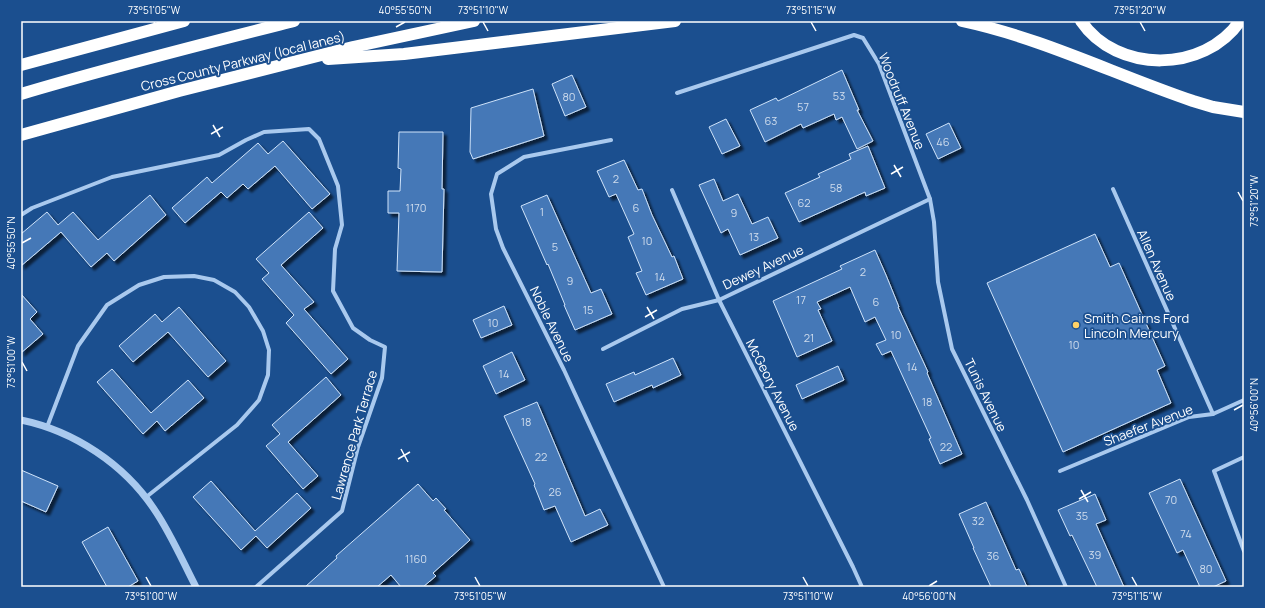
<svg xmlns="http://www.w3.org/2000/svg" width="1265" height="608" font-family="Manrope,sans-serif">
<defs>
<filter id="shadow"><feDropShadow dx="3.5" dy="3.5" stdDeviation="1" flood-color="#0009"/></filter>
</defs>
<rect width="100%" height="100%" fill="#1b4f8f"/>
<!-- building -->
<g fill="#4478b7" stroke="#cfe3fa" filter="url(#shadow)">
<polygon points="842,70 859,110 857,110 873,141 857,149 842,117 836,120 834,114 803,128 801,124 765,142 750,110 776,98 778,101"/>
<polygon points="572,75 586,107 565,116 552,84"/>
<polygon points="533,89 544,136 473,159 470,152 471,108"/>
<polygon points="726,119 740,146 722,154 709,127"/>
<polygon points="949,123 961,148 938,159 926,134"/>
<polygon points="399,132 443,132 442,189 444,189 442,272 397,271 399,213 388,213 388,191 400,191 401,169 398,168"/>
<polygon points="283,141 330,194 312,209 275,166 248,189 243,184 227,198 221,192 185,223 172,208 207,177 212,183 258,143 268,154"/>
<polygon points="868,146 885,188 866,196 865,192 799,222 785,193 820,177 818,174 851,159 849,154"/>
<polygon points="624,160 638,190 642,189 652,215 672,257 674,256 683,279 646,295 636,273 642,271 628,237 634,234 616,194 609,197 597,171"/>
<polygon points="714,179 723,201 738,194 752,224 768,217 778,238 740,255 728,229 721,233 699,185"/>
<polygon points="150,195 166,215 114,261 107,253 91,267 61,232 21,266 21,234 47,212 58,225 73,212 98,240"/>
<polygon points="547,195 591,293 601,289 612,314 575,330 564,305 565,305 548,264 547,265 521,206"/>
<polygon points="309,212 323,228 281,265 314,302 304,309 348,359 331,374 286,323 294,315 262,279 269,273 256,259"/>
<polygon points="1095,234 1110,267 1119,263 1165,366 1157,370 1171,403 1063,452 987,283"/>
<polygon points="875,250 886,275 899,307 898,307 928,372 927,373 962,454 940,464 929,439 931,438 891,351 882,355 876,344 886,340 875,317 865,322 850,287 817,302 821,309 818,310 832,341 797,357 773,301 842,269 840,266"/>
<polygon points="21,294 37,312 30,319 43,334 21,353"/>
<polygon points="504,306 512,325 481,338 473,320"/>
<polygon points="179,307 226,361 208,377 168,332 133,362 119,346 155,314 162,322"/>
<polygon points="512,352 525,380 496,394 483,366"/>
<polygon points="673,358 681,375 653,388 652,385 614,402 606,384 634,372 635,375"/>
<polygon points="838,366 844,380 802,399 796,385"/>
<polygon points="112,369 151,413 188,380 204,398 165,431 157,421 143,434 97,382"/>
<polygon points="326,377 341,395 288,442 318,476 303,489 266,446 280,434 272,425"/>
<polygon points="537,402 585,516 600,509 608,525 571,542 555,506 544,510 534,485 535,484 504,416"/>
<polygon points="21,470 58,486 46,512 21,501"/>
<polygon points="1180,479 1226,581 1213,587 1200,587 1183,550 1177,553 1149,493"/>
<polygon points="211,481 255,531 297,493 311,508 267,548 256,536 241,550 193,497"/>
<polygon points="418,484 433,501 436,498 446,509 444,510 470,540 433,573 436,576 423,587 401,587 391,575 377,587 305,587 337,558 336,556"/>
<polygon points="1095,494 1106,520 1096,524 1124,587 1097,587 1072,535 1070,536 1058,510"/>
<polygon points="986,502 1016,570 1019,569 1027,587 991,587 973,548 974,548 959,514"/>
<polygon points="108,527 138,581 128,587 107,587 82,542"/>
</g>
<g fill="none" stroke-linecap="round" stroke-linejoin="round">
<!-- minor -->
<g stroke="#a9c9ee" stroke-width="4">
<polyline points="677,93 854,35 863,38 879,64 930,199 934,222 938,282 952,349 1027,500 1066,587"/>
<polyline points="611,140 524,157 497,174 491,194 496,229 503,248 564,370 664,587"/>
<polyline points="1113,189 1213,414"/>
<polyline points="672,190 719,300 853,567 862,587"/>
<polyline points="21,215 32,208 112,177 219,155 246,140 264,132 309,129 319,139 338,186 342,225 335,249 333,291 353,328 370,340 385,347 382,378 358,447 342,511 256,587"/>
<polyline points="603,349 682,309 719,300 930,199"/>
<polyline points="47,427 78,346 107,305 139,285 164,277 194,276 214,280 235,292 249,307 263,331 269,350 268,375 259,400 237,425 145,498"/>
<polyline points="1244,457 1214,471 1244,551"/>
<polyline points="1060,471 1189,417 1213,414 1244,400"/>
</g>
<!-- tertiary -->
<path stroke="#a9c9ee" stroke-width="7" d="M21,420C74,431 124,464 154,509C170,532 183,562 196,587"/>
<!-- motorway -->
<g stroke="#fff" stroke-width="12">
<path d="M962,21C1042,38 1116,75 1193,101L1213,107L1244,112"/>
<path d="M1081,21C1117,74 1204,73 1240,21"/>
<polyline points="328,59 404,54 675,21"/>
<polyline points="21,65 184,21"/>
<path d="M21,94C111,67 203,44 294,21"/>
<polyline points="21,135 179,91 353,47 474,21"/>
</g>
</g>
<!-- ticks -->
<path fill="none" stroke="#fff" stroke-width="1.5" d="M154,22L159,31M483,22L488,31M811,22L816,31M1140,22L1145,31M396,27L405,22M213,125L220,137M211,134L223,127M894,165L901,177M891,174L903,167M1238,192L1243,201M22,243L31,238M647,307L654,319M645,317L657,310M22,362L27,371M1234,410L1243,405M401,449L408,462M398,459L410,452M1081,490L1088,502M1079,499L1091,492M146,577L151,586M475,577L480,586M803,577L808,586M1132,577L1137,586M929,586L937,581"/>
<!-- markers -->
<circle fill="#ffd166" stroke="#1b4f8f" stroke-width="1.5" cx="1076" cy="325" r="4"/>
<g text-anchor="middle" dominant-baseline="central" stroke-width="3.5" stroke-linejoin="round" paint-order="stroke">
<!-- number labels -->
<g font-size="11" fill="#d0dded">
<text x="839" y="95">53</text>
<text x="569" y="96">80</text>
<text x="803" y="106">57</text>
<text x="771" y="120">63</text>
<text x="943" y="141">46</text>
<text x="616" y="178">2</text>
<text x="836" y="187">58</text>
<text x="804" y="202">62</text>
<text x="416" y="207">1170</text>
<text x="636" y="207">6</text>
<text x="542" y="211">1</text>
<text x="734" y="212">9</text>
<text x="754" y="236">13</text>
<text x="647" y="240">10</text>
<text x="555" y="246">5</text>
<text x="863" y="271">2</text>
<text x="660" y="276">14</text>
<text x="570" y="280">9</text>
<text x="801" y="299">17</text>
<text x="876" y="301">6</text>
<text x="588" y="309">15</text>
<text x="493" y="322">10</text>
<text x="896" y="334">10</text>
<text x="809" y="337">21</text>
<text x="1074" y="344">10</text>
<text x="912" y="366">14</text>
<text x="504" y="373">14</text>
<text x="927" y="401">18</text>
<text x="526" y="421">18</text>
<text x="946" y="446">22</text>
<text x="541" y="456">22</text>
<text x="555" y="491">26</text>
<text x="1171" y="499">70</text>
<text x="1082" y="515">35</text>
<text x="978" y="520">32</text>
<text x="1186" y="533">74</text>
<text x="1095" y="554">39</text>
<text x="993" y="555">36</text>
<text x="416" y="558">1160</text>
<text x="1206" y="568">80</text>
</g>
<!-- street labels -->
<g font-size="13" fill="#fff" stroke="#1b4f8f">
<text transform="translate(243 61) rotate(-14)">Cross County Parkway (local lanes)</text>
<text transform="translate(902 101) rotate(68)">Woodruff Avenue</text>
<text transform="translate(1157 265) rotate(66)">Allen Avenue</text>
<text transform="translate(763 267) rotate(-25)">Dewey Avenue</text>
<text transform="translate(552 324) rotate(64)">Noble Avenue</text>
<text transform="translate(773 385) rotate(63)">McGeory Avenue</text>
<text transform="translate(986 395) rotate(64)">Tunis Avenue</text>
<text transform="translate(1148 425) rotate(-21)">Shaefer Avenue</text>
<text transform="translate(354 435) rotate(-74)">Lawrence Park Terrace</text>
</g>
<!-- poi labels -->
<g font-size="13" fill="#fff" stroke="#1b4f8f" text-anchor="start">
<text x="1084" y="318">Smith Cairns Ford<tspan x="1084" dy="15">Lincoln Mercury</tspan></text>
</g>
</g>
<!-- border -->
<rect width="1265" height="608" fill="none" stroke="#1b4f8f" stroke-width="44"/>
<rect x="22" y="22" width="1221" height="564" fill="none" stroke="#fff" stroke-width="1.5"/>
<g font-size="10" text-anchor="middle" fill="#fff">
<text x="154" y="14">73°51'05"W</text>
<text x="405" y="14">40°55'50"N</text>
<text x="483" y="14">73°51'10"W</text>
<text x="811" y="14">73°51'15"W</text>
<text x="1140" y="14">73°51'20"W</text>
<text transform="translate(1254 201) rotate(-90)" y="4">73°51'20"W</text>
<text transform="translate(11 243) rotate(-90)" y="4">40°55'50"N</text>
<text transform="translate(11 362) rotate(-90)" y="4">73°51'00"W</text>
<text transform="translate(1254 405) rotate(-90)" y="4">40°56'00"N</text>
<text x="151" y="600">73°51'00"W</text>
<text x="480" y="600">73°51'05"W</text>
<text x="808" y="600">73°51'10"W</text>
<text x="929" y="600">40°56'00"N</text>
<text x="1137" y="600">73°51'15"W</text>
</g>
</svg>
